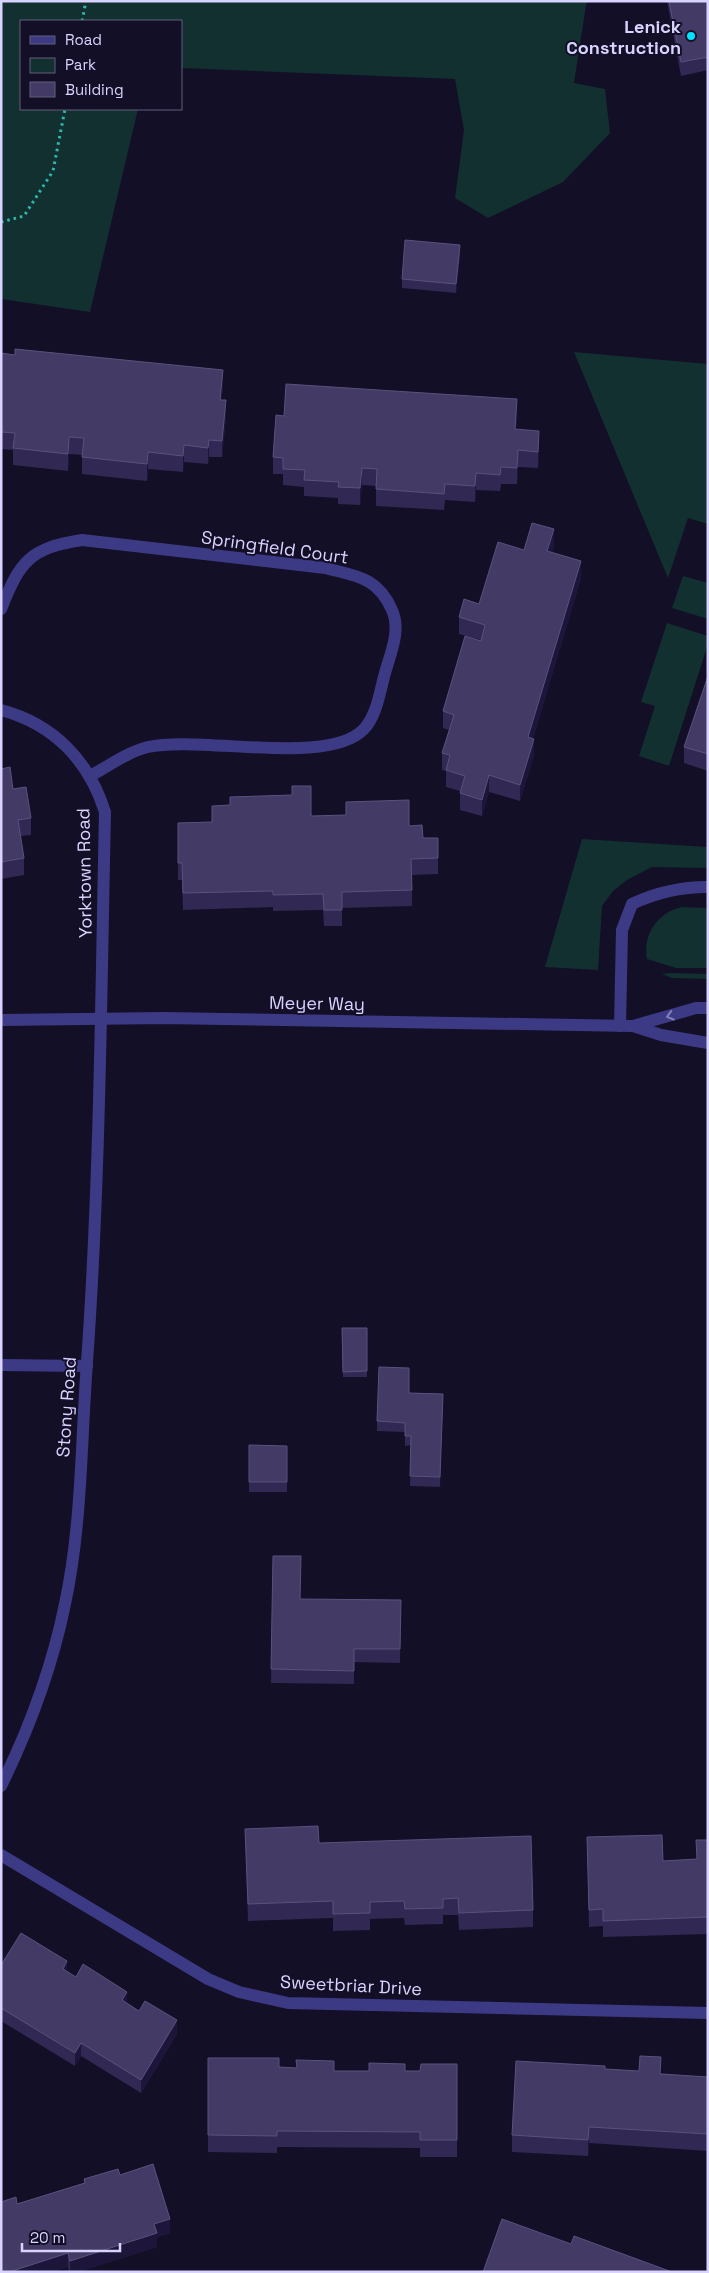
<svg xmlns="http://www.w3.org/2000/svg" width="709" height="2273" font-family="'Space Grotesk',sans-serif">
<rect width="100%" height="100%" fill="#130f26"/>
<!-- green -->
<g fill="#12302f">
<polygon points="1,1 588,1 586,5 574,83 605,89 610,133 563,182 488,218 455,198 464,130 455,79 181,68 181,21 21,21 21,109 138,109 90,312 1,299"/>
<polygon points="574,352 708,364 708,524 688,518 668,578"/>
<polygon points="683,576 708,583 708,619 672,608"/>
<polygon points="667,623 708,636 708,644 669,766 639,756 655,706 641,702"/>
<polygon points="582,839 708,847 708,868 652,867 627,880 613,891 602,906 598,970 545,967"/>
<path d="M682,907L708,908V968H676L647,959C642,935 658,912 682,907Z"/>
<polygon points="669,973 708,974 708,979 672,978 662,974"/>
</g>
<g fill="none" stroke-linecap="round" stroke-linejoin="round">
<!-- path -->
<g stroke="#2fb8b0" stroke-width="3" stroke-dasharray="2.5 4" stroke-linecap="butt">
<polyline points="82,21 86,1"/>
<polyline points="1,222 24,216 53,171 65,109"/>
</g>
<!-- minor -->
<g stroke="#3d3a85" stroke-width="12">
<path d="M1,609C20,561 30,548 82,540L325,568C356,576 378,577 392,610C401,630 391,652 385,673C380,691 377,715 364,729C328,767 200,735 148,747C127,752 109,766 90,776"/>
<path d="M1,710C54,724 89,761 105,812C101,996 100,1179 87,1362C81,1442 82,1525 65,1604C52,1668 30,1727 1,1786"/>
<polyline points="1,1020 164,1018 633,1026 661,1035 708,1043"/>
<path d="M620,1026L622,930L632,904C657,892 680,887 708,887"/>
<polyline points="633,1026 696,1008 708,1008"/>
<polyline points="1,1365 87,1366"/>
<polyline points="1,1855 208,1979 239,1992 288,2003 708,2013"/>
</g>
</g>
<!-- wall -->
<g fill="#312854">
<polygon points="667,1 708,1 708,70 681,76"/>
<polygon points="460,255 456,293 402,288 402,279"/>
<polygon points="1,353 223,387 221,400 226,417 222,457 209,457 208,464 184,462 183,472 148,469 147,481 82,474 82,455 69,454 68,471 13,465 13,450 1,449"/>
<polygon points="517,415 516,429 539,447 538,468 518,467 517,484 501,484 500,491 476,490 475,502 445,500 444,510 376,506 376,486 362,485 360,505 338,504 338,498 304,496 304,487 283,485 283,474 273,474 273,457 284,416"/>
<polygon points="554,546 552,552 581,578 533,738 534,755 520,801 489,792 482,816 460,810 460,791 446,787 446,771 442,770 442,753 449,730 443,728 443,711 481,640 459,634 459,617 479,604 524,550"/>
<polygon points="708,676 708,771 684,763 684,747"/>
<polygon points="1,769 31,818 31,835 20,836 24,858 24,875 1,879"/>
<polygon points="212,806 409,826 423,838 438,838 438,874 412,875 412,906 342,908 342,926 324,926 323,910 273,911 273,907 183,910 182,880 178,880 178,823 212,822"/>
<polygon points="342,1328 367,1328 367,1377 343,1377"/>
<polygon points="409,1393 443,1394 440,1487 410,1486 411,1445 405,1446 405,1432 377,1431 377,1421"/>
<polygon points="249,1445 287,1446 287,1492 249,1492"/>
<polygon points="273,1556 301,1599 401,1600 400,1663 354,1662 354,1684 271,1683"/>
<polygon points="245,1829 319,1843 533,1910 533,1927 459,1930 458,1915 443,1915 443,1924 405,1925 404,1918 370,1919 370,1930 333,1931 333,1918 248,1921"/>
<polygon points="587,1837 663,1861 696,1859 708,1840 708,1934 603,1937 603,1926 589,1927"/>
<polygon points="1,1965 67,1972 76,1977 127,2004 177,2034 141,2093 81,2056 75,2066 1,2021"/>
<polygon points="208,2058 279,2067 334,2071 420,2071 457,2064 457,2157 420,2157 420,2148 277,2147 277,2153 208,2152"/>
<polygon points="605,2069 708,2077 708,2151 589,2143 588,2156 512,2152 512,2135"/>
<polygon points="120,2175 170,2233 157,2237 157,2247 78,2272 69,2272 68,2267 51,2272 1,2272 17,2204 84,2183 84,2179"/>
</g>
<!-- shaded-wall -->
<g fill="#1d163a">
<polygon points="460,245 460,255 456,293 456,284"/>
<polygon points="223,370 223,387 220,416 220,400"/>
<polygon points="517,399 517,415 515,445 515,429"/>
<polygon points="226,400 226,417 222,457 222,441"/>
<polygon points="539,431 539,447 538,468 538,452"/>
<polygon points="69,437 69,454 68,471 68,454"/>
<polygon points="209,440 209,457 208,464 208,448"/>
<polygon points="184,445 184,462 183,472 183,456"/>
<polygon points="518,450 518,467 517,484 517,468"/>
<polygon points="148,452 148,469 147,481 147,464"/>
<polygon points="362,468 362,485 360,505 360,488"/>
<polygon points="476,473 476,490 475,502 475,486"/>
<polygon points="554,529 554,546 547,567 547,551"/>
<polygon points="581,561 581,578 528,754 528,737"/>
<polygon points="534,739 534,755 520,801 520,785"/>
<polygon points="489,775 489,792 482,816 482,800"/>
<polygon points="67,1961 67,1975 63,1969"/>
<polygon points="127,1992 127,2005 122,2000"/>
<polygon points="177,2020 177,2034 141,2093 141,2080"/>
<polygon points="81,2043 81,2056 75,2066 75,2053"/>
<polygon points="589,2127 589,2143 588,2156 588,2140"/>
<polygon points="170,2219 170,2233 157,2237 157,2247 78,2272 70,2272 70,2261 154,2224"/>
<polygon points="68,2253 68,2267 51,2272 9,2272"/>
</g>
<!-- building -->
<g fill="#433a66" stroke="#5a527e">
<polygon points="669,1 708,1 708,57 681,62"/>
<polygon points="405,240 460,245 456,284 402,279"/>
<polygon points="15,349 223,370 220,400 226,400 222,441 209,440 208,448 184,445 183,456 148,452 147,464 82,457 84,438 69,437 68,454 13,448 15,433 1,432 1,353 15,355"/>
<polygon points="286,384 517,399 515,429 539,431 538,452 518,450 517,468 501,467 500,475 476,473 475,486 445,484 444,494 376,489 377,469 362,468 360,488 338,487 339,482 304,480 305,470 283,469 283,458 273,457 276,415 284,416"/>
<polygon points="532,523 554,529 547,551 581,561 528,737 534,739 520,785 489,775 482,800 460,793 465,776 446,770 450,755 442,753 454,715 443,711 465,636 481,641 485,625 459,617 464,599 479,604 498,542 524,550"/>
<polygon points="708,676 708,754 684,747"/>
<polygon points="10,767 13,789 26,787 31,818 18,820 24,858 1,862 1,769"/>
<polygon points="292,786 311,786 311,816 346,815 346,802 409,800 409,826 422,825 423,838 438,838 438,858 411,859 412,890 342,892 342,910 324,910 323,894 273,895 273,891 183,893 182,863 178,863 178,823 212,822 212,806 230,805 230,797 292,795"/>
<polygon points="342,1328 367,1328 367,1371 343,1372"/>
<polygon points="379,1367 409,1368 409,1393 443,1394 440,1477 410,1476 411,1436 405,1436 405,1423 377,1421"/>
<polygon points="249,1445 287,1446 287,1482 249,1482"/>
<polygon points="273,1556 301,1556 300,1599 401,1600 400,1649 354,1649 354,1671 271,1669"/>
<polygon points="318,1826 319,1843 531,1836 533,1910 459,1913 458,1898 443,1899 443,1908 405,1909 404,1901 370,1902 370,1913 333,1914 333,1901 248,1904 245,1829"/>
<polygon points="662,1835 663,1861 697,1859 696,1840 708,1840 708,1917 603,1921 603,1909 589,1910 587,1837"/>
<polygon points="21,1933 67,1961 63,1969 76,1977 83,1964 127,1992 122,2000 139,2011 145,2001 177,2020 141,2080 81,2043 75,2053 1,2008 1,1965"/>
<polygon points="640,2056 661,2057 660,2074 708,2077 708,2134 589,2127 588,2140 512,2135 516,2061 605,2066 605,2069 639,2071"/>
<polygon points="208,2058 279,2058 279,2067 297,2068 296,2060 334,2061 334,2071 369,2071 369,2063 405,2064 405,2071 420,2071 421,2064 457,2064 457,2140 420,2140 420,2132 277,2131 277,2136 208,2135"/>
<polygon points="153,2164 170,2219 154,2224 157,2233 70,2261 68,2253 9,2272 1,2272 1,2202 16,2197 17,2204 85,2183 84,2179 118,2169 120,2175"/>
<polygon points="502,2219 571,2244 574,2236 672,2272 483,2272"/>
</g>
<!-- one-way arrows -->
<defs><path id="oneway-chevron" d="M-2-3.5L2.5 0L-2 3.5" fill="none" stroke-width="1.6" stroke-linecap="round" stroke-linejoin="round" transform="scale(1.25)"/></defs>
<use stroke="#837fbc" href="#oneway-chevron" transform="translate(670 1016) rotate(164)"/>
<!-- markers -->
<circle fill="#00e5ff" stroke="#130f26" stroke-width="2" cx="691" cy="36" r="5"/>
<g text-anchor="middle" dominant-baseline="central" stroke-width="4" stroke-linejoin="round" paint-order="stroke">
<!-- poi labels -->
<g font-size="18" font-weight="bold" fill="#d9d4ff" stroke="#130f26" text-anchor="end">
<text x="681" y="26">Lenick<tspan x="681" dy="21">Construction</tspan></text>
</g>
<!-- street labels -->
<g font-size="18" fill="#d9d4ff" stroke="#130f26">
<text transform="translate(275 547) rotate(8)">Springfield Court</text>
<text transform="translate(84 873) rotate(-91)">Yorktown Road</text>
<text transform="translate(317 1003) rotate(1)">Meyer Way</text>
<text transform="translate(66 1407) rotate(-86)">Stony Road</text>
<text transform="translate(351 1985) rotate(3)">Sweetbriar Drive</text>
</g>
</g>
<!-- border -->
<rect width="709" height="2273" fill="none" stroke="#d9d4ff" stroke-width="5"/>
<!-- legend -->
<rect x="20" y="20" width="162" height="90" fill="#130f26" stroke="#625e7d"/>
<rect x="30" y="36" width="25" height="8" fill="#3d3a85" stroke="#625e7d"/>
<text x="65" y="45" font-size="15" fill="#d9d4ff">Road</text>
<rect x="30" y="58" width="25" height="15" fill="#12302f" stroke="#625e7d"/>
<text x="65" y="70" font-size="15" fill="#d9d4ff">Park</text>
<rect x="30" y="82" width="25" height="15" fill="#433a66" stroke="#625e7d"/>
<text x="65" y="95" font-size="15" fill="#d9d4ff">Building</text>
<!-- scale -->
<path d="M22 2243v8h98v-8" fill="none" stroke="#d9d4ff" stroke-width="2.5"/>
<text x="30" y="2243" font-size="15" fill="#d9d4ff" stroke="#130f26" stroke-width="4" paint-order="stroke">20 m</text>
</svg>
